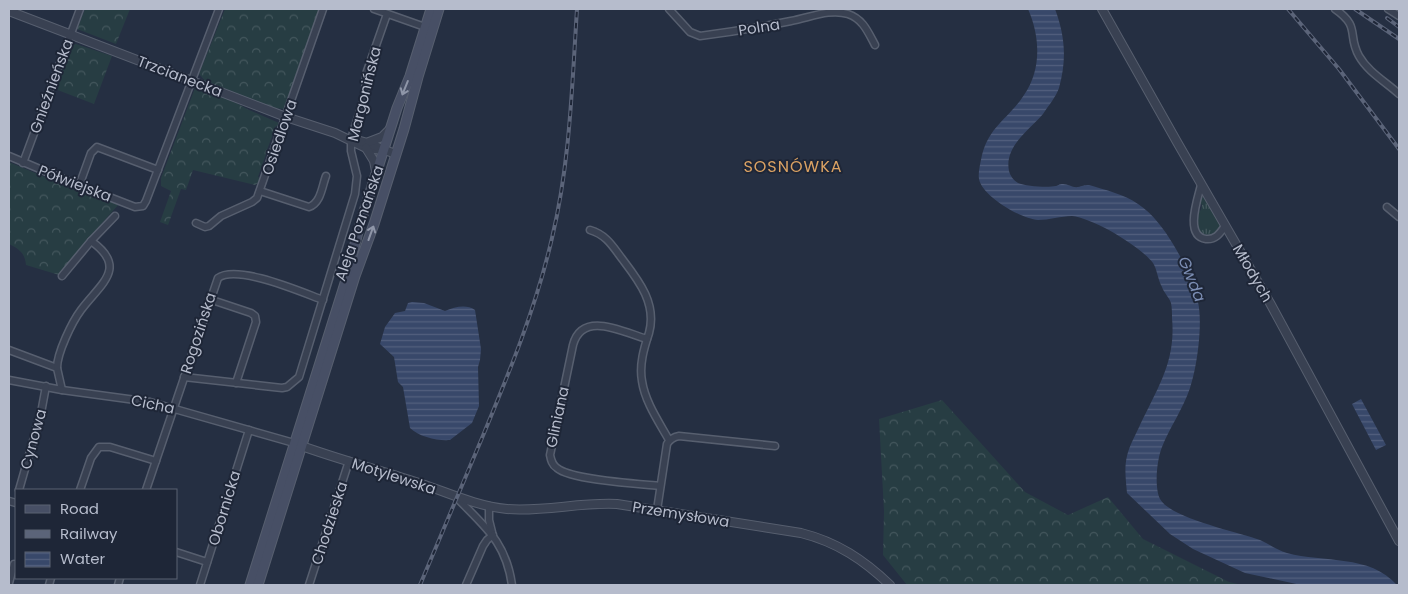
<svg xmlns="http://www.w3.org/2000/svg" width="1408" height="594" font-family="Poppins,sans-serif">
<defs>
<pattern id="grass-tufts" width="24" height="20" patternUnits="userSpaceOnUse" patternTransform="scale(1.25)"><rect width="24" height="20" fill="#273d43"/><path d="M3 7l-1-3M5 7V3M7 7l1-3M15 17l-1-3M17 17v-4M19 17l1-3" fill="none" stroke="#44575d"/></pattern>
<pattern id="forest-crowns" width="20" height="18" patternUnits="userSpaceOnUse" patternTransform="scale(1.25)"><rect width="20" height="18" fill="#273d43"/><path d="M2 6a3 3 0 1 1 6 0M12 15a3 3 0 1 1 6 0" fill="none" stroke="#44575d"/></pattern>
<pattern id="water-rules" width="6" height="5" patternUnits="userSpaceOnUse" patternTransform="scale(1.25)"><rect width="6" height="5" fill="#38486a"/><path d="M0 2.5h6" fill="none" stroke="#53607e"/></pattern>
</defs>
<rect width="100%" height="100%" fill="#252f42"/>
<!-- grass -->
<polygon fill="url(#grass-tufts)" points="1203,196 1220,223 1220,227 1214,235 1209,236 1201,233 1195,225 1198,212 1201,210 1202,205 1200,202"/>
<!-- forest -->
<g fill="url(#forest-crowns)">
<polygon points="85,9 130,9 116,44 77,29"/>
<polygon points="225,9 320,9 288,104 284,109 275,108 207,83 199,74"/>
<polygon points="76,44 112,56 94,104 55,89 71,45"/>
<polygon points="195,88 231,100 247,109 279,123 278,126 276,126 267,150 271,153 266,154 258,177 260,178 260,182 255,185 193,170 186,190 181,189 168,225 160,222 171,191 161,186 161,178"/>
<path d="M9,162L78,191L119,204L88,239L59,275L26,265C25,253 19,249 9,244Z"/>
<polygon points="942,400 1025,492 1068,515 1108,497 1143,539 1229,582 1242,585 907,585 883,555 884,511 879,419"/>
</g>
<!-- water -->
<g fill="url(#water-rules)">
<path d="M1028,9H1055C1065,36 1067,59 1059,88C1056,97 1048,106 1043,114C1029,130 1004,147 1009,171C1010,175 1013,180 1018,183C1025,186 1047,188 1056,186C1059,185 1059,184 1063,184C1068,184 1073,188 1078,187C1082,186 1084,185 1089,185C1105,190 1124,194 1138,204C1153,214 1164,229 1173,244C1184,262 1193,281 1198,302C1203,324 1197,368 1190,388C1183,409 1170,427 1162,447C1157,459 1154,487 1160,499C1170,518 1238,532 1260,540C1269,544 1277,550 1287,553C1323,563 1370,554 1397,585H1301L1245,573L1193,549L1170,534L1127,493C1126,481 1124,468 1127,456C1129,446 1136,434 1140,425C1158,387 1176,361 1172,318C1172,313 1172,308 1171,303C1169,297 1164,293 1162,287C1158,280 1157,269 1153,263C1140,246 1093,218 1072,216C1061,216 1049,220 1038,220C1021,219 982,196 979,179C978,173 980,165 981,160C987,127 1008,120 1024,95C1042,69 1040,36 1028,9Z"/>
<path d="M412,302L424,303L445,311C455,307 466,304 475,310L481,349L480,360L478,367L479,406L472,423L450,440C438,441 419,437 410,428L403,387L398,382L394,357L380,344L385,327L395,313L405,311L408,303Z"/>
<polygon points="1361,399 1386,445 1376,450 1352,404"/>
</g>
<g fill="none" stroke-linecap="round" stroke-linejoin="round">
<!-- minor casing -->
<g stroke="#575f6f" stroke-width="9">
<g id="minor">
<polyline points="374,9 425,27"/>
<path d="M669,9L690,32L700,36C731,32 761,27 791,21C809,18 830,8 848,14C863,19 868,32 875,45"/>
<path d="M1335,9C1361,27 1347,35 1359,56C1368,72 1386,82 1399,94"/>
<polyline points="1388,9 1399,16"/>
<polyline points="9,156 68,181 135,207 143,206 146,201 219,9"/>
<polyline points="23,163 80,9"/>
<path d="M1201,185C1198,198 1184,236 1206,239C1216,240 1220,233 1225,226"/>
<polyline points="79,186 91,153 97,147 158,170"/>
<path d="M260,191L309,207C321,203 322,186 326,176"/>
<polyline points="1387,207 1399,217"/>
<polyline points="196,223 205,227 209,226 221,216 252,202 257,198 323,9"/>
<path d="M590,230C607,235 613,247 623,260C639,281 657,304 649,333C644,348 639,365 642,381C645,402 659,422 669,440"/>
<polyline points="62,276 91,241"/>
<polyline points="209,299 251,313 255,316 256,322 236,383"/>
<path d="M647,339C623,332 582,310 573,345L550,455C551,460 552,465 557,468C571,480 639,484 660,486"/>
<polyline points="9,350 57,368 62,390"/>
<path d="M57,368C57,353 72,322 81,310C100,284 129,268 91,241L115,216"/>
<polyline points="184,377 282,388 287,387 299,377 355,194 357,176 351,151 351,139 365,95 366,74 387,14"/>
<polyline points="9,380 62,390 150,402 294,443"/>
<polyline points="19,490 41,413 46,386"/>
<polyline points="80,490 91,458 99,447 110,447 156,461"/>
<path d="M146,490L218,278C237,264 301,292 323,300"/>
<path d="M457,498C485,527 506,542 512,585"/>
<polyline points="9,501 16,503"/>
<polyline points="489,506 489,520 492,532"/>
<path d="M657,510L667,444C670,439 673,437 679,436L775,446"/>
<polyline points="176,552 207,562"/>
<polyline points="9,583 14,564"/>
<polyline points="49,585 51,578"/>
<polyline points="118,585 120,578"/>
<polyline points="200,585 249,430"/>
<polyline points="309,585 349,461"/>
<polyline points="466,585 483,546 487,540 493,535"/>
</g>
</g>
<!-- tertiary casing -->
<g stroke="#575f6f" stroke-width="10">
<g id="tertiary">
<polyline points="1102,9 1177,142 1270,303 1399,541"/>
<polyline points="9,11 286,117 335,133 366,148 383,150"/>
<path d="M355,140C370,142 382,150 396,154"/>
<polyline points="369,142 382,137 390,129"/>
<polyline points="366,148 374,161 376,171"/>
<path d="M296,444C337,459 379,470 419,483C449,493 476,506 507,509C544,512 580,502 617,504L801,533C837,542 864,560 890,585"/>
</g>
</g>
<!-- secondary casing -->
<g stroke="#575f6f" stroke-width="11">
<g id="secondary">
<polyline points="250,585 346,280 360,224 397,108 410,76 431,9"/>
<polyline points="258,585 355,276 374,224 404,129 418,77 439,9"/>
</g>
</g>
<!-- minor -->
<use href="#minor" stroke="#394152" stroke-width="6"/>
<!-- tertiary -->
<use href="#tertiary" stroke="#394152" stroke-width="8"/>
<!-- secondary -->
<use href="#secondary" stroke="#474f65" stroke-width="9"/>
<!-- rail casing -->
<g stroke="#5b6479" stroke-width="4">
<g id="rail">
<polyline points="1288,9 1339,69 1399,149"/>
<polyline points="1355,9 1399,39"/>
<polyline points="1387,18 1399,27"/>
<path d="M420,585C441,536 461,487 482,438C509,373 536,308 552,238C570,163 572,86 577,9"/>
</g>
</g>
<!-- rail -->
<use href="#rail" stroke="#1e2637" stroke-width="2" stroke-dasharray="5.5" stroke-linecap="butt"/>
</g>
<!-- one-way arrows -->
<defs><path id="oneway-shaft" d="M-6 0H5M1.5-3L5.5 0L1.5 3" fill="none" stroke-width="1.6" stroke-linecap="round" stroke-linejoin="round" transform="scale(1.25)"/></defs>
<g stroke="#8f96a8">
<use href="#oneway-shaft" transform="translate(405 88) rotate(112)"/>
<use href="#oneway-shaft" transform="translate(371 233) rotate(-70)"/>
</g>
<g text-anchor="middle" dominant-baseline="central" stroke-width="4" stroke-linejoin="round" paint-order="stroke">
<!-- street labels -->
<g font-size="15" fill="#b6bccc" stroke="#1e2637">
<text transform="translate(759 27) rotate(-9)">Polna</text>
<text transform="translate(180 76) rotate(21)">Trzcianecka</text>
<text transform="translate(51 86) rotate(-70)">Gnieźnieńska</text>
<text transform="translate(364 94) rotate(-76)">Margonińska</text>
<text transform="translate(279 137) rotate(-71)">Osiedlowa</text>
<text transform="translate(75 183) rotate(21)">Półwiejska</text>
<text transform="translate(359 223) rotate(-71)">Aleja Poznańska</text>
<text transform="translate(1253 273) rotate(60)">Młodych</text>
<text transform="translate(198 333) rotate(-72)">Rogozińska</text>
<text transform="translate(153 404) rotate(12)">Cicha</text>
<text transform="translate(557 417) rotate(-78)">Gliniana</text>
<text transform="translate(33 439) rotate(-75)">Cynowa</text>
<text transform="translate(394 476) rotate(18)">Motylewska</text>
<text transform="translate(224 508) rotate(-73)">Obornicka</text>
<text transform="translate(681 514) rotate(9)">Przemysłowa</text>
<text transform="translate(329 523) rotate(-72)">Chodzieska</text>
</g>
<!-- neighbourhood labels -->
<g font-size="16" letter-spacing="1" fill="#dba263" stroke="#1e2637">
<text x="793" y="166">SOSNÓWKA</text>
</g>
<!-- water labels -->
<g font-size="16" font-style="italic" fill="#7c8eb4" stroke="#1e2637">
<text transform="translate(1192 279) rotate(68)">Gwda</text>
</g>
</g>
<!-- border -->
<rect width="1408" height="594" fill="none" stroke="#b6bccc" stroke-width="20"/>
<!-- legend -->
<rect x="15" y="489" width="162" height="90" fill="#1e2637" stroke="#5b6273"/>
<rect x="25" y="505" width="25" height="8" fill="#474f65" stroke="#5b6273"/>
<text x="60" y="514" font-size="15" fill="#b6bccc">Road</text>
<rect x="25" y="530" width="25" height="8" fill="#5b6479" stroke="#5b6273"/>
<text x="60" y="539" font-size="15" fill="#b6bccc">Railway</text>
<rect x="25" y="552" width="25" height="15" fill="url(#water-rules)" stroke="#5b6273"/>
<text x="60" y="564" font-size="15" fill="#b6bccc">Water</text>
</svg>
